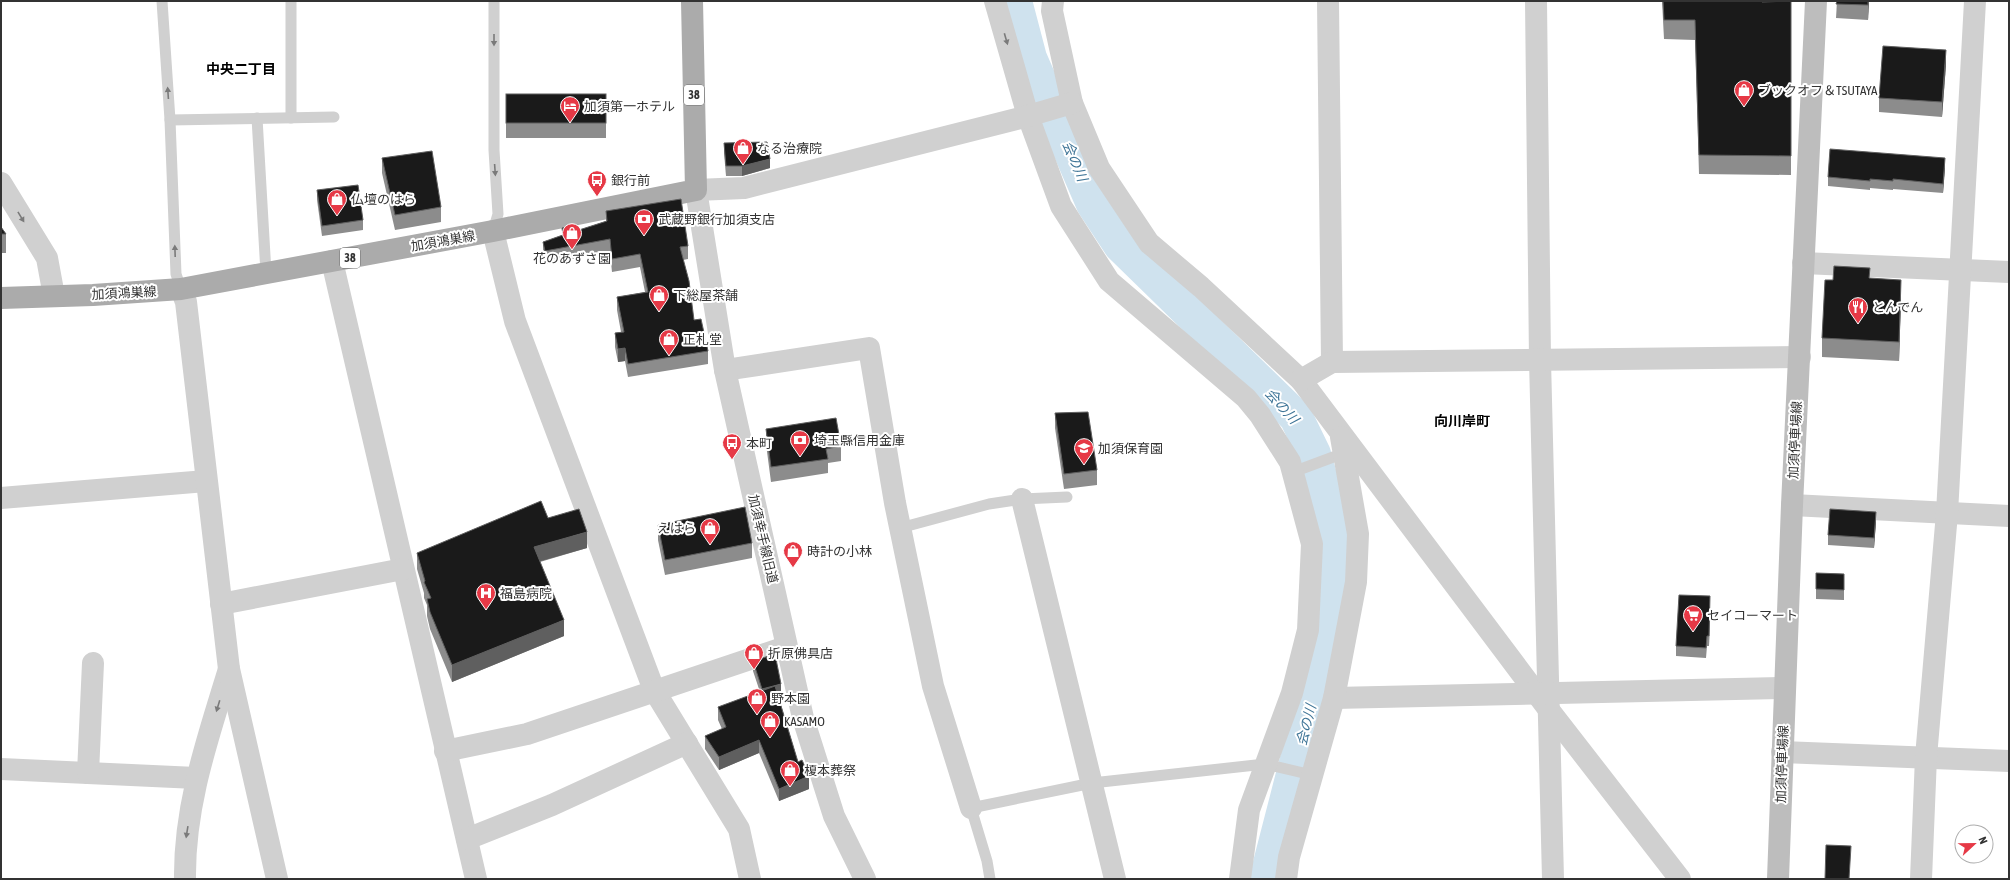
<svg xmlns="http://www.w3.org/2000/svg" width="2010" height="880" font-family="'Asap Condensed','Noto Sans JP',sans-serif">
<rect width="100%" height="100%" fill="#fff"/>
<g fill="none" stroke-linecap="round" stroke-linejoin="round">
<!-- river -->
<polyline stroke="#cfe2ee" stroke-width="34" points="1015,1 1030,58 1093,204 1120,245 1296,417 1314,454 1338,541 1336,593 1307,720 1266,879"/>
<!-- service -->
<g stroke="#d0d0d0" stroke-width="11">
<polyline points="162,1 170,120 176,274 181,289"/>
<polyline points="257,118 266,273"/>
<polyline points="291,118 291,1"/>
<polyline points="170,120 334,117"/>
<polyline points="493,231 498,214 494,150 494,1"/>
<polyline points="1293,472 1344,453"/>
<polyline points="900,528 989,504 1022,499 1067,497"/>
<polyline points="990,879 987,861 971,808 1092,783 1265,764 1312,775"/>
</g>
<!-- minor -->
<g stroke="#d0d0d0" stroke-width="22">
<polyline points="995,1 1028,116 1061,206 1109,281 1246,398 1260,415 1290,462 1312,544 1308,630 1292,693 1249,810 1240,879"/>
<polyline points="1053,1 1052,11 1072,103 1099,168 1149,243 1201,287 1301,380 1549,710 1680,879"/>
<polyline points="1328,1 1332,362"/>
<polyline points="1536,1 1540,360 1553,879"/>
<polyline points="1,183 47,258 54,296"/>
<polyline points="696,190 744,188 1028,116 1072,103"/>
<polyline points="493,231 515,321 654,690 739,829 750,879"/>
<polyline points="332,261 476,879"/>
<polyline points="1803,263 2009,272"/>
<polyline points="725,370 869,348 895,503 933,686 971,808"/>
<polyline points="1301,380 1332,362 1800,357"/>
<polyline points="1,498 206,481"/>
<polyline points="1022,499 1115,879"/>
<polyline points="1792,505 2009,516"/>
<polyline points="221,604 403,569"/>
<polyline points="1334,698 1785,688"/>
<polyline points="445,751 527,734 786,647"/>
<polyline points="1782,752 2009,761"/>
<polyline points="1,769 196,778"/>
<polyline points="88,773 93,663"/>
<polyline points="467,839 552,805 687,743"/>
<path d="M185,879C184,805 208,738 229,669"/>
<polyline points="1286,879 1289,857 1334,698 1356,582 1358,534 1341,437"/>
<polyline points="1921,879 1926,757 1947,513 1975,1"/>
</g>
<!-- tertiary -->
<g stroke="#d0d0d0" stroke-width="22">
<polyline points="696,190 725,370 803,718 834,816 865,879"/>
<polyline points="181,289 186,302 229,669 277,879"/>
</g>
<!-- secondary -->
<polyline stroke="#bdbdbd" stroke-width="22" points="1778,879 1792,505 1816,1"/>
<!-- primary -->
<polyline stroke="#ababab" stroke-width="22" points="1,298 93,295 181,289 493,231 696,190 692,1"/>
</g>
<!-- wall -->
<g fill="#8c8c8c">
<polygon points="1662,1 1762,1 1762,2 1791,1 1791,175 1699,174 1695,40 1664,39"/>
<polygon points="1837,1 1869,1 1868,20 1836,18"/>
<polygon points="1946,65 1942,117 1879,112 1879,98"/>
<rect x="506" y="94" width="100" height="44"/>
<polygon points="724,143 770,168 742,176 726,176 724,153"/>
<polygon points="382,158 441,207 441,222 395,230 382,173"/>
<polygon points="1945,168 1943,193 1893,189 1893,190 1870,188 1870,190 1828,186 1828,177"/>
<polygon points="317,190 363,220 363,230 322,236 317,200"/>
<polygon points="606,211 688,246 688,259 683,260 694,320 708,351 708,364 628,377 625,361 618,362 615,347 615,333 621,332 617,310 617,297 645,292 640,267 612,272 610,252 545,264 543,255 543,242 562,235 562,228 579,230 606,221"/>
<polygon points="1,227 6,234 6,253 1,253"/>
<polygon points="1870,278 1901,299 1899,361 1822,357 1822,338 1833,280"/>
<polygon points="1055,413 1097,470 1097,485 1064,489 1055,428"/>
<polygon points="766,429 841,446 841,461 828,463 828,473 771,482 766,444"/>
<polygon points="548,518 587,548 540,562 564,636 452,682 430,629 427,616 427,605 424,598 424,593 417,569 417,553"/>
<polygon points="1876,522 1874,548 1828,545 1828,535"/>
<polygon points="658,525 752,543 752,558 665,575 658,540"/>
<polygon points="1816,573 1844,574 1844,600 1816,599"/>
<polygon points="1710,606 1709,646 1707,646 1706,658 1676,656 1676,646"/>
<polygon points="753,661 781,694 778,695 798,762 809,789 779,801 759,753 719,770 705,749 705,736 722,729 718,720 718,707 760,692 753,671"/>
</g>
<!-- shaded-wall -->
<g fill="#5f5f5f">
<polygon points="1868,1 1869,1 1868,20"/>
<polygon points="1946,50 1946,65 1942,117 1942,102"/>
<polygon points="1945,158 1945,168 1943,193 1943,184"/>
<polygon points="770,159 770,168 742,176 742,166"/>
<polygon points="1901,280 1901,299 1899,361 1899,342"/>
<polygon points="625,348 625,361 618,362 618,349"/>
<polygon points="1876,512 1876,522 1874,548 1874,538"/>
<polygon points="587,532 587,548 534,563 534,547"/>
<polygon points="1710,596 1710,606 1709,646 1709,636"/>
<polygon points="564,620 564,636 452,682 452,665"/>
<polygon points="781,684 781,694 762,699 762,689"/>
<polygon points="759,740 759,753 719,770 719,757"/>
<polygon points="809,776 809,789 779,801 779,789"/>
</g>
<!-- building -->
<g fill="#1a1a1a" stroke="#5f5f5f">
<polygon points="1663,1 1762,1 1762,2 1791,1 1791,156 1699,155 1695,20 1664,20"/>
<polygon points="1837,1 1868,1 1868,5 1836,4"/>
<polygon points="1883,46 1946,50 1942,102 1879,98"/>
<rect x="506" y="94" width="100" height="29"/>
<polygon points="767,142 770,159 742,166 726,166 724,143"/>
<polygon points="1830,149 1945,158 1943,184 1893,179 1893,181 1870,179 1870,181 1828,177"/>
<polygon points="432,151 441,207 395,215 382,158"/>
<polygon points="358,185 363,220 322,226 317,190"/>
<polygon points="681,199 688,246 680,247 689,281 694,320 701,319 708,351 628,364 625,348 618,349 615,333 624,332 617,297 648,292 640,254 612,259 610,239 545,251 543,242 563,235 562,228 578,226 579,230 607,221 606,211"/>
<polygon points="1,227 6,234 1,234"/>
<polygon points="1834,266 1870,268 1869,278 1901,280 1899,342 1822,338 1825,280 1833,280"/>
<polygon points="1088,412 1097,470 1064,474 1055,413"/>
<polygon points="836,418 841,446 826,449 828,459 771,467 766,429"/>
<polygon points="541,501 548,518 579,509 587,532 534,547 564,620 452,665 430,612 427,599 431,598 424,582 425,581 417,553"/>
<polygon points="745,507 752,543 665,560 658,525"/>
<polygon points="1830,509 1876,512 1874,538 1828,535"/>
<polygon points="1816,573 1844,574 1844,590 1816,589"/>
<polygon points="1679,595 1710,596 1709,636 1707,636 1706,648 1676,646"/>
<polygon points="775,654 781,684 762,689 753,661"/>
<polygon points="775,686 798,762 802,760 809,776 779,789 759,740 719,757 705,736 726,727 718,707"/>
<polygon points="1826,845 1851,846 1849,879 1825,879"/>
</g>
<!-- one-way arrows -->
<defs><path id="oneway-solid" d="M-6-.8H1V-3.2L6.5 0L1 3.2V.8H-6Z"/></defs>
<g fill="#7a7a7a">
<use href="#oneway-solid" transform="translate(1006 39) rotate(74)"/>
<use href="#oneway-solid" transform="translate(494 40) rotate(90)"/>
<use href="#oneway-solid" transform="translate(168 93) rotate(-94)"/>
<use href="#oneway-solid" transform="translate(495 170) rotate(86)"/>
<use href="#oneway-solid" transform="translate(21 217) rotate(59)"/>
<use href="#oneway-solid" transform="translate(175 251) rotate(-92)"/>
<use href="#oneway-solid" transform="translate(218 706) rotate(107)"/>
<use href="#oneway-solid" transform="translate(187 832) rotate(99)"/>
</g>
<!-- icons -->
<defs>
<g id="shop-pin" transform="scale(1)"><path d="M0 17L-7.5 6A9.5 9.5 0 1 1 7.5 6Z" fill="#e63946" stroke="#fff"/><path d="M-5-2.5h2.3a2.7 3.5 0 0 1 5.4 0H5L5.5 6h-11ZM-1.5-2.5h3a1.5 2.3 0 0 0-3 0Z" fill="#fff"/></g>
<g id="hotel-pin" transform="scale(1)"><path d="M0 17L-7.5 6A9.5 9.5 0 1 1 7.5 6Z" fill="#e63946" stroke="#fff"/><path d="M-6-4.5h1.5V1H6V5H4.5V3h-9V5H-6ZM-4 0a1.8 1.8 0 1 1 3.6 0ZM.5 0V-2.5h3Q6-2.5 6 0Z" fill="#fff"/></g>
<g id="bus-pin" transform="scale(1)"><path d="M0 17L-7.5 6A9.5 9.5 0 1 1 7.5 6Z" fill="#e63946" stroke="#fff"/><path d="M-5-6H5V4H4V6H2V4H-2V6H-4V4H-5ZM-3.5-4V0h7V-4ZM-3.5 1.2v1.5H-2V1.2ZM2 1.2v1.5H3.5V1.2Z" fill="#fff"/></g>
<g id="bank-pin" transform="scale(1)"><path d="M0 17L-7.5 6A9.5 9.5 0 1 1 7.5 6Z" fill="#e63946" stroke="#fff"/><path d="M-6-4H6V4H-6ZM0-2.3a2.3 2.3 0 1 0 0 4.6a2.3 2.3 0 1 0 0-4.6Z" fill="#fff"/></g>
<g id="restaurant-pin" transform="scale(1)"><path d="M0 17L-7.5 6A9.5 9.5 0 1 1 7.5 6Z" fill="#e63946" stroke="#fff"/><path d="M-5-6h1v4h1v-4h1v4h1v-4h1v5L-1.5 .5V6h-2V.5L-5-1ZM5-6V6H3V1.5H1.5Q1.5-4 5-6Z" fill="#fff"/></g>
<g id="school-pin" transform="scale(1)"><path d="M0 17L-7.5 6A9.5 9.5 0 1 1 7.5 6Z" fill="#e63946" stroke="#fff"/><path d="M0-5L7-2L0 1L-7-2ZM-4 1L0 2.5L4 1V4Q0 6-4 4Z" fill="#fff"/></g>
<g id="hospital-pin" transform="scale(1)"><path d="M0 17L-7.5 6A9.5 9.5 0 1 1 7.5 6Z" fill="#e63946" stroke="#fff"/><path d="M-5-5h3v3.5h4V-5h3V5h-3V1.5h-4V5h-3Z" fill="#fff"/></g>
<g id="supermarket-pin" transform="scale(1)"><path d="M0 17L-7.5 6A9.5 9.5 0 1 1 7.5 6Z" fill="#e63946" stroke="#fff"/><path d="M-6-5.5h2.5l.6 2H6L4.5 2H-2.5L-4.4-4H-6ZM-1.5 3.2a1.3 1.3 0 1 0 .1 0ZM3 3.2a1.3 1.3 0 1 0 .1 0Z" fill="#fff"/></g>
</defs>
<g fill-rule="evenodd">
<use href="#shop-pin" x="1744" y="90"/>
<use href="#hotel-pin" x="570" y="106"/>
<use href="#shop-pin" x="743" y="148"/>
<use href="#bus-pin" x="597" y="180"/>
<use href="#shop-pin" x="337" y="199"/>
<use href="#bank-pin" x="644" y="219"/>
<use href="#shop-pin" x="572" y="233"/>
<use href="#shop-pin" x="659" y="295"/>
<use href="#restaurant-pin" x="1858" y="307"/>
<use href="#shop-pin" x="669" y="339"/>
<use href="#bank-pin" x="800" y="440"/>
<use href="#bus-pin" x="732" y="443"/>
<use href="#school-pin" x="1084" y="448"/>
<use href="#shop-pin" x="710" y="528"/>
<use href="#shop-pin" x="793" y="551"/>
<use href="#hospital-pin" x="486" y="593"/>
<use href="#supermarket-pin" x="1693" y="615"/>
<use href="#shop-pin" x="754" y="653"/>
<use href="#shop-pin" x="757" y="698"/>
<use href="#shop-pin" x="770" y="721"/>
<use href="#shop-pin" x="790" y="770"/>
</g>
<g text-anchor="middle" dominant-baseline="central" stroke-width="4" stroke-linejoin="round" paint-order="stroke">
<!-- shield labels -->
<g fill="#fff" stroke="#707070" stroke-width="1">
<rect x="684" y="85" width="20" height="20" rx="3"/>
<rect x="340" y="248" width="20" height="20" rx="3"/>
</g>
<g font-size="12" font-weight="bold" fill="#333">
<text x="694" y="95">38</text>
<text x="350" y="258">38</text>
</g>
<!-- poi labels -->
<g font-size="13" fill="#333" stroke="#fff" text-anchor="start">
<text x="1758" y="90">ブックオフ＆TSUTAYA</text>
<text x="584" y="106">加須第一ホテル</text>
<text x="757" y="148">なる治療院</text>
<text x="611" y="180">銀行前</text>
<text x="351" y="199">仏壇のはら</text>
<text x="658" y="219">武蔵野銀行加須支店</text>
<text x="572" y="258" text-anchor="middle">花のあずさ園</text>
<text x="673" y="295">下総屋茶舗</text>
<text x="1872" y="307">とんでん</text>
<text x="683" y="339">正札堂</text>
<text x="814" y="440">埼玉縣信用金庫</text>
<text x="746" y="443">本町</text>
<text x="1098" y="448">加須保育園</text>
<text x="696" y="528" text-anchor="end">えはら</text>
<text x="807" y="551">時計の小林</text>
<text x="500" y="593">福島病院</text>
<text x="1707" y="615">セイコーマート</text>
<text x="768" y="653">折原佛具店</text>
<text x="771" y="698">野本園</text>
<text x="784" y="721">KASAMO</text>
<text x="804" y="770">榎本葬祭</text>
</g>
<!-- street labels -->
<g font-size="13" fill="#333" stroke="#fff">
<text transform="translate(443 241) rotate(-10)">加須鴻巣線</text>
<text transform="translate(124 293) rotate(-3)">加須鴻巣線</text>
<text transform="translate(1795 440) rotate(-87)">加須停車場線</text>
<text transform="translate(763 539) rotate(77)">加須幸手線旧道</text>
<text transform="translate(1782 764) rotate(-88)">加須停車場線</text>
</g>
<!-- neighbourhood labels -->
<g font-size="14" font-weight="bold" fill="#000" stroke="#fff">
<text x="241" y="69">中央二丁目</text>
<text x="1462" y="421">向川岸町</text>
</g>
<!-- water labels -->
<g font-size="14" font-style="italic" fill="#3f7597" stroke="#fff">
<text transform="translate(1075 161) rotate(67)">会の川</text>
<text transform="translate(1282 406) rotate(48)">会の川</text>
<text transform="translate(1306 725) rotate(-76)">会の川</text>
</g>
</g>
<!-- border -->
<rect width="2010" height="880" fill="none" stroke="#333333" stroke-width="4"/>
<!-- north arrow -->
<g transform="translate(1974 844) rotate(68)"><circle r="19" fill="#ffffff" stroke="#adadad"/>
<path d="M0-3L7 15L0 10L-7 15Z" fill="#e63946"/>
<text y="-6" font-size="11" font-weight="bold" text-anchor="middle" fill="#333333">N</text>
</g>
</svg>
